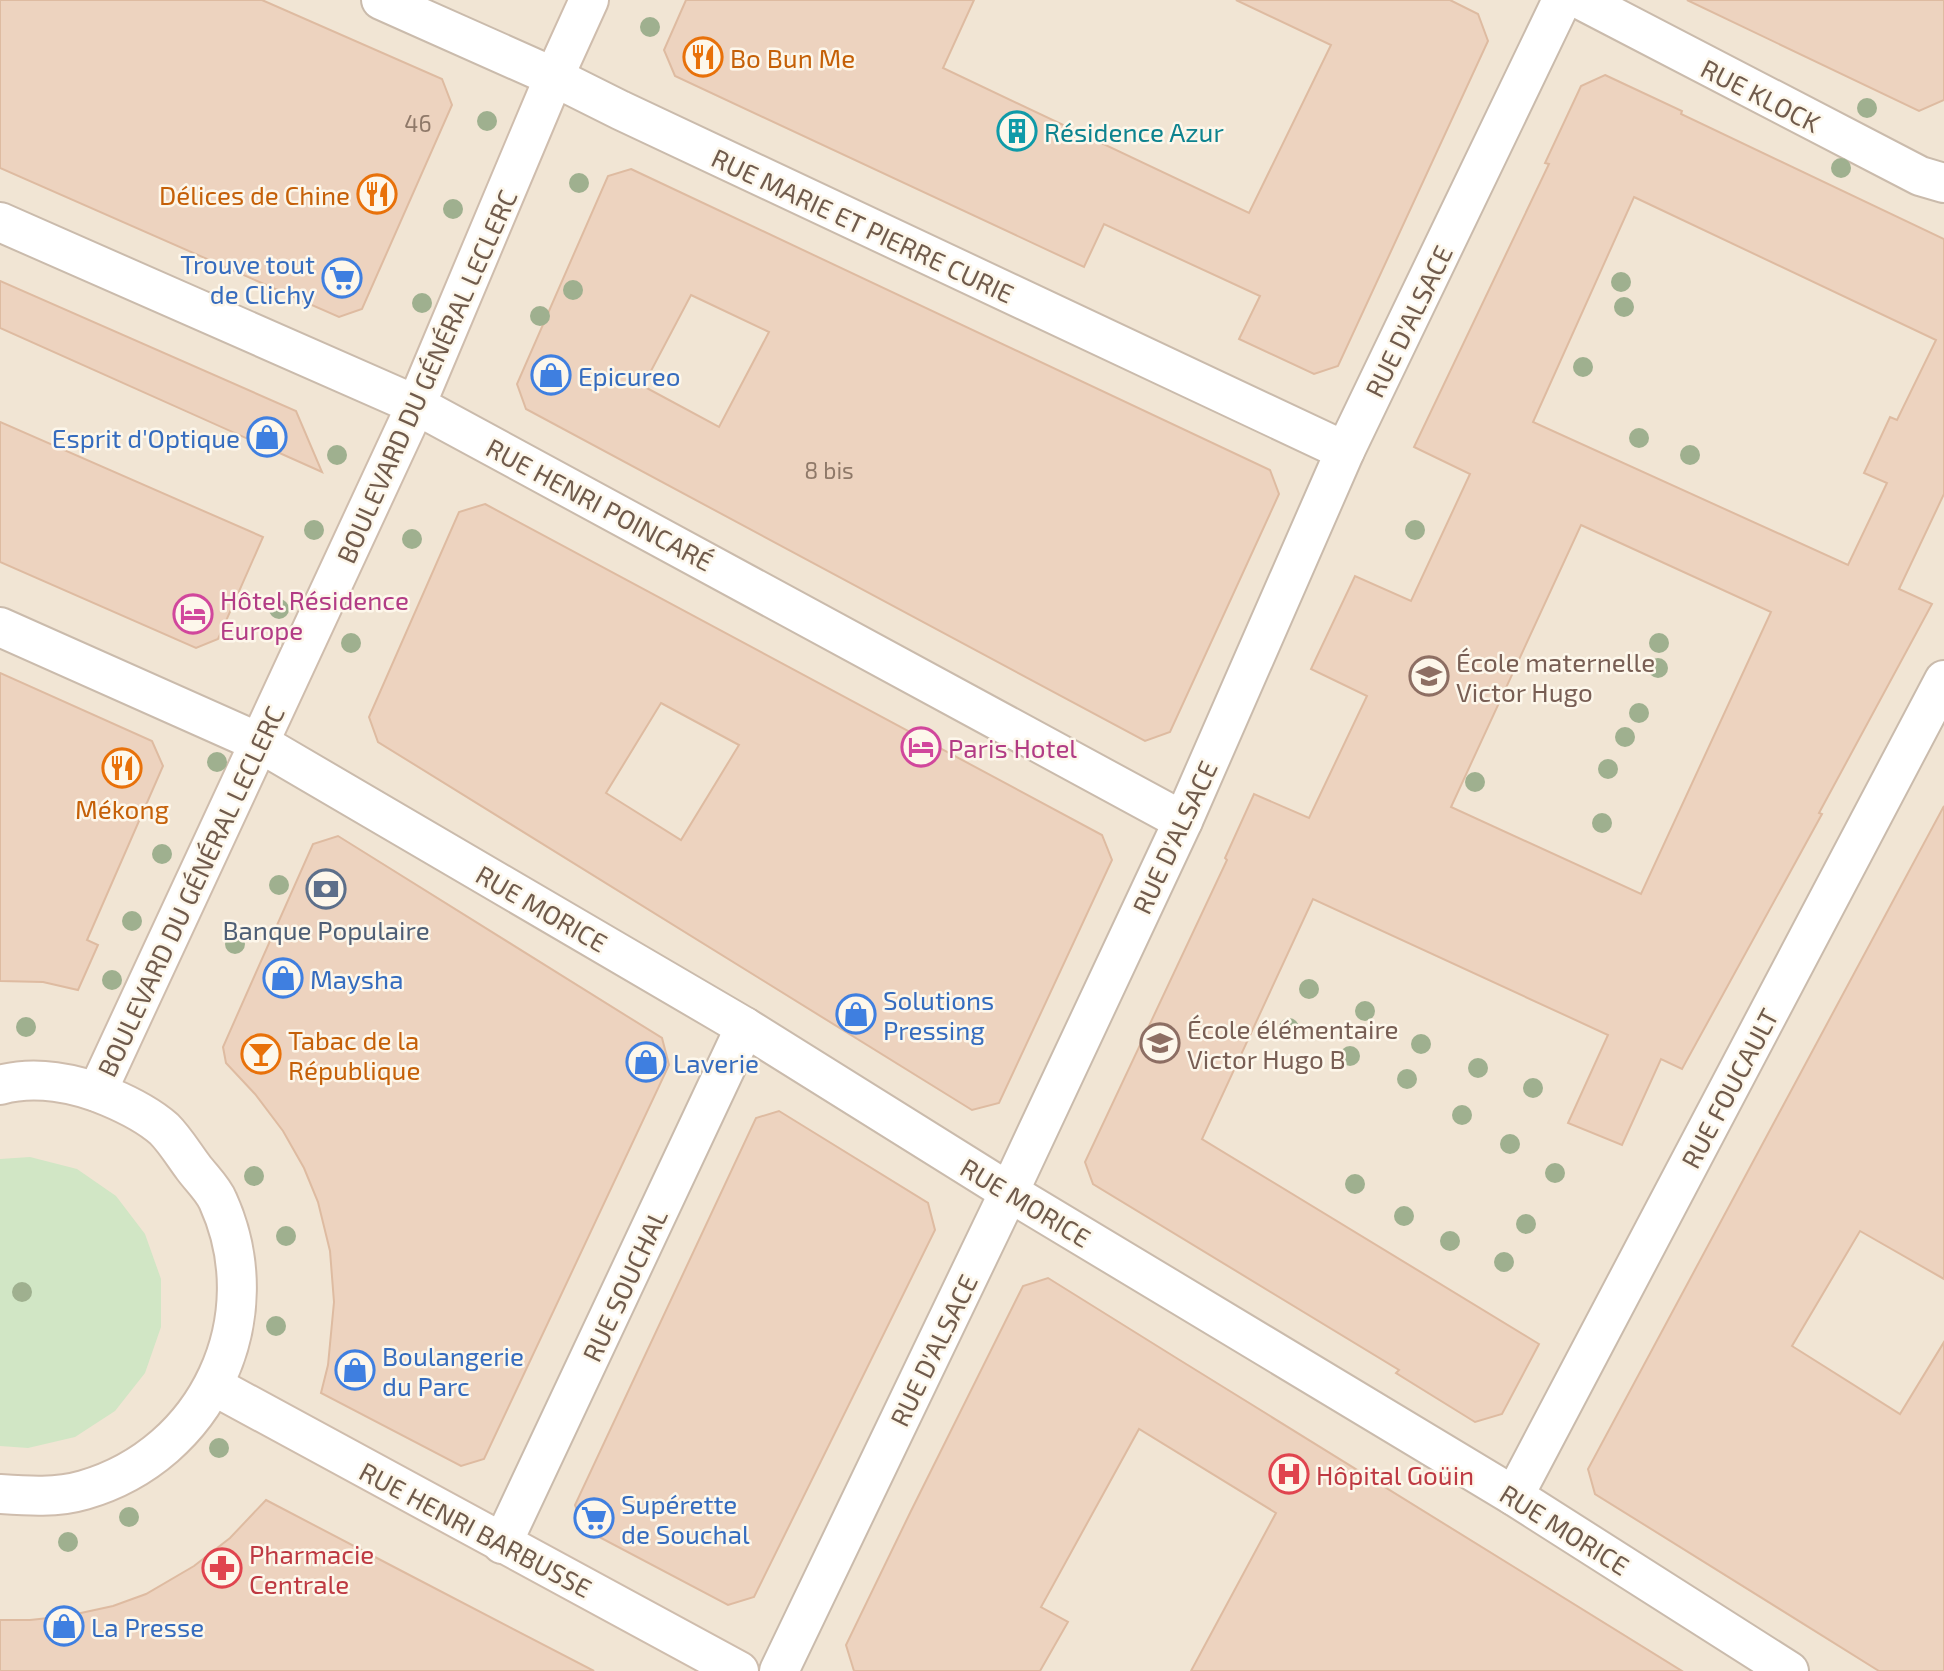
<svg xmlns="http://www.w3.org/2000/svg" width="1944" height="1671" font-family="'Exo 2',sans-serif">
<rect width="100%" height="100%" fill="#faf3e5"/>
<!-- residential -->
<rect fill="#f1e5d4" x="0" y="0" width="1944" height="1671"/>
<!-- green -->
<polygon fill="#d1e6c5" points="30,1157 77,1169 116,1196 145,1234 161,1279 161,1327 145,1373 115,1411 75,1437 28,1448 0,1446 0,1159"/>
<!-- building -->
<g fill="#edd3bf" stroke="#debba1" stroke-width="2" fill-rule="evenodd">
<polygon points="0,0 262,0 442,79 452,105 362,309 339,317 0,168"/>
<polygon points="686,0 974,0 943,68 1249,213 1331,45 1236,0 1450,0 1478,14 1488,41 1338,366 1314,374 1239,339 1260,296 1104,224 1084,267 675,76 664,50"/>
<polygon points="1687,0 1944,0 1944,100 1919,111"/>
<path d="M1605,75L1682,111L1681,114L1944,239V494L1899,589L1932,604L1819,813L1822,814L1682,1069L1661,1059L1622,1145L1568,1123L1608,1035L1313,899L1202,1139L1539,1344L1502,1414L1475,1422L1396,1373L1399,1370L1093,1184L1085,1162L1227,860L1225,858L1254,794L1309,818L1367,696L1311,669L1355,576L1411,601L1470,474L1414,447L1549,164L1545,163L1581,86ZM1634,197L1936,340L1897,420L1890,417L1864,473L1887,483L1848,565L1533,422ZM1581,525L1771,612L1641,894L1451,807Z"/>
<path d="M631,169L1270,470L1279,494L1170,732L1145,741L526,409L517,384L608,176ZM691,295L769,332L719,427L643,386Z"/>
<polygon points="0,281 296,411 322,472 0,328"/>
<polygon points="0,422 263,537 218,639 196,648 0,562"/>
<path d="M485,504L1102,835L1112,860L999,1103L972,1110L378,742L369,717L459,512ZM661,703L739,745L681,840L606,793Z"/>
<polygon points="0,673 152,741 163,766 87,940 98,945 78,990 43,982 0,981"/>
<polygon points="1944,806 1944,1279 1860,1231 1792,1346 1900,1414 1944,1342 1944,1671 1879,1671 1595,1494 1588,1469"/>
<polygon points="338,836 662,1038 669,1065 484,1459 461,1466 321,1393 328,1365 334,1302 330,1251 318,1202 304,1168 283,1131 255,1094 226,1063 223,1047 313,844"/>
<polygon points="779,1111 928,1203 935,1230 754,1597 728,1605 584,1529 575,1505 756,1118"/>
<polygon points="1048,1278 1178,1359 1682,1671 1191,1671 1276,1513 1139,1429 1041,1607 1068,1622 1040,1671 854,1671 846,1645 910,1513 1023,1286"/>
<polygon points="266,1500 396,1568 594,1671 0,1671 0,1620 30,1620 67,1616 113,1606 146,1594 194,1566 230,1538"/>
</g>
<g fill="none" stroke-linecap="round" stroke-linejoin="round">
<!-- minor casing -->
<g stroke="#cabbac" stroke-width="42">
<g id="minor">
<polyline points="381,0 554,77 620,110 1345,451"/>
<polyline points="1581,0 1920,176 1944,183"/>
<polyline points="0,222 416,405 1183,821"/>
<polyline points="0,627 258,742 745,1027 1009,1192 1514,1496 1789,1671"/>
<polyline points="1514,1496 1944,680"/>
<polyline points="502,1544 745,1027"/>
<polyline points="779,1671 1009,1192 1183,821 1345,451 1562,0"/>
</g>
</g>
<!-- secondary casing -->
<g stroke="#cfbdad" stroke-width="42">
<g id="secondary">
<path d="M0,1085C35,1075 76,1083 109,1097C128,1105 148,1115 164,1129C175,1140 184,1155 193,1167C201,1178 213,1189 218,1201C271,1318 208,1454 84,1490C57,1498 28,1496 0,1494"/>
<polyline points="97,1092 416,405 554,77 589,0"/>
<polyline points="214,1386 739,1671"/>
</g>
</g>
<!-- minor -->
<use href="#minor" stroke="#fff" stroke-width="38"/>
<!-- secondary -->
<use href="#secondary" stroke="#fff" stroke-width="38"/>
</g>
<!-- trees -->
<g fill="#9fb08f">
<circle cx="650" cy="27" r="10"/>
<circle cx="1867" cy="108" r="10"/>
<circle cx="487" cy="121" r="10"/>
<circle cx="1841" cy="168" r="10"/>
<circle cx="579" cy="183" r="10"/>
<circle cx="453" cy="209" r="10"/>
<circle cx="1621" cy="282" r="10"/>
<circle cx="573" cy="290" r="10"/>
<circle cx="422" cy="303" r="10"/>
<circle cx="1624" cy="307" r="10"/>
<circle cx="540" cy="316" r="10"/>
<circle cx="1583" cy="367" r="10"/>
<circle cx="1639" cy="438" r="10"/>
<circle cx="337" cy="455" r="10"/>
<circle cx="1690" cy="455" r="10"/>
<circle cx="314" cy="530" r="10"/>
<circle cx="1415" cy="530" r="10"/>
<circle cx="412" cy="539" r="10"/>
<circle cx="279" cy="609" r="10"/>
<circle cx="351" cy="643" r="10"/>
<circle cx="1659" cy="643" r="10"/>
<circle cx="1658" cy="668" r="10"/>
<circle cx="1639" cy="713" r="10"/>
<circle cx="1625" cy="737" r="10"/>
<circle cx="217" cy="762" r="10"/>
<circle cx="1608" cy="769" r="10"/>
<circle cx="1475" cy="782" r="10"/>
<circle cx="1602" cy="823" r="10"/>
<circle cx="162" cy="854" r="10"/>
<circle cx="279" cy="885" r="10"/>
<circle cx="132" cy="921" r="10"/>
<circle cx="235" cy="944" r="10"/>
<circle cx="112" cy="980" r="10"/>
<circle cx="1309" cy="989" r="10"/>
<circle cx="1365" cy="1011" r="10"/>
<circle cx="26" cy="1027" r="10"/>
<circle cx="1289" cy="1028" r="10"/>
<circle cx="1421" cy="1044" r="10"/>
<circle cx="1350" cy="1056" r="10"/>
<circle cx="1478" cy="1068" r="10"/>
<circle cx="1407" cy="1079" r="10"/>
<circle cx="1533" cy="1088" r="10"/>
<circle cx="1462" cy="1115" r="10"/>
<circle cx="1510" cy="1144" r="10"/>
<circle cx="1555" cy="1173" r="10"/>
<circle cx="254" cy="1176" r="10"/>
<circle cx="1355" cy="1184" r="10"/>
<circle cx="1404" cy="1216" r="10"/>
<circle cx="1526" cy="1224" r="10"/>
<circle cx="286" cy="1236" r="10"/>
<circle cx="1450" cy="1241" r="10"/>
<circle cx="1504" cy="1262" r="10"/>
<circle cx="22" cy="1292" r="10"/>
<circle cx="276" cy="1326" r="10"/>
<circle cx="219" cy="1448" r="10"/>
<circle cx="129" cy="1517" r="10"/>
<circle cx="68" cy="1542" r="10"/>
</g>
<!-- icons -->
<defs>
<g id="restaurant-ring" transform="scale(2.0125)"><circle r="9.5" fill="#fdf7eb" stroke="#e8710a" stroke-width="1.5"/><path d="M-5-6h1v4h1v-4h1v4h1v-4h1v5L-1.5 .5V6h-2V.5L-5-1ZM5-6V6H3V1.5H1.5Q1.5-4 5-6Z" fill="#e8710a"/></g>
<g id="building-ring" transform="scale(2.0125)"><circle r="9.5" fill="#fdf7eb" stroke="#0f9aa8" stroke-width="1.5"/><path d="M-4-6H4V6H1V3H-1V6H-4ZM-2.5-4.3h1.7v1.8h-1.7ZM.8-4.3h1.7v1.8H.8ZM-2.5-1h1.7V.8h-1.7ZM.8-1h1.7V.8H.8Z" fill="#0f9aa8"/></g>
<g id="supermarket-ring" transform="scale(2.0125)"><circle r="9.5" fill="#fdf7eb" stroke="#3f7fe0" stroke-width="1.5"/><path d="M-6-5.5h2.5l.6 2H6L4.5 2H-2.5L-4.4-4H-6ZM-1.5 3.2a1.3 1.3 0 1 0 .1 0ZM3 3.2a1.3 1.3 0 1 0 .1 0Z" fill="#3f7fe0"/></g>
<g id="shop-ring" transform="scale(2.0125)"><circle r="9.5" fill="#fdf7eb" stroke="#3f7fe0" stroke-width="1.5"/><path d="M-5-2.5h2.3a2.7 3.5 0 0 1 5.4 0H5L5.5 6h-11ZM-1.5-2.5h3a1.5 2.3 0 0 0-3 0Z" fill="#3f7fe0"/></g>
<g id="hotel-ring" transform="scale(2.0125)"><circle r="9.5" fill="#fdf7eb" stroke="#d1479c" stroke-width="1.5"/><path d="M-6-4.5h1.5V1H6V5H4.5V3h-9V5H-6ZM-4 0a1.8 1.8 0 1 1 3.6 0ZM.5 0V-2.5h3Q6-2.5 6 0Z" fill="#d1479c"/></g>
<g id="school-ring" transform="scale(2.0125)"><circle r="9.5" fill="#fdf7eb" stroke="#8d6e63" stroke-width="1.5"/><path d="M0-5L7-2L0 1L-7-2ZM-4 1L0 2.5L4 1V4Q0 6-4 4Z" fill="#8d6e63"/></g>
<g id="bank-ring" transform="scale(2.0125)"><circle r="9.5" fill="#fdf7eb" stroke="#5c6f8a" stroke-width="1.5"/><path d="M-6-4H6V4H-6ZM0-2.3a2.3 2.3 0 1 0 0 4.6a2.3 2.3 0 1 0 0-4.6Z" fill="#5c6f8a"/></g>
<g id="bar-ring" transform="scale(2.0125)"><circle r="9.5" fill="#fdf7eb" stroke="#e8710a" stroke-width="1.5"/><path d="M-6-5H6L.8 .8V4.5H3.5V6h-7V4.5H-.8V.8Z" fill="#e8710a"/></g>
<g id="hospital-ring" transform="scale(2.0125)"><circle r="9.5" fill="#fdf7eb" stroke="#e0444e" stroke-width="1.5"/><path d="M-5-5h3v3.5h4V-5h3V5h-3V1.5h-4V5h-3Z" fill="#e0444e"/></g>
<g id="pharmacy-ring" transform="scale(2.0125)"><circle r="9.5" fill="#fdf7eb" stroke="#e0444e" stroke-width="1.5"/><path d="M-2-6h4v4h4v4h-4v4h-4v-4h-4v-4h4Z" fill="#e0444e"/></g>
</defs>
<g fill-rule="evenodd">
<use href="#restaurant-ring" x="703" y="57"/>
<use href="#building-ring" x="1017" y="131"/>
<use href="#restaurant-ring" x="377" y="194"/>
<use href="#supermarket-ring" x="342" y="278"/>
<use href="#shop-ring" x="551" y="375"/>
<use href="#shop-ring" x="267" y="437"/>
<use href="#hotel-ring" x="193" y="614"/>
<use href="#school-ring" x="1429" y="676"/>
<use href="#hotel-ring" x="921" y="747"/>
<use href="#restaurant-ring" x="122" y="768"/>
<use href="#bank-ring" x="326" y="889"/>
<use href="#shop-ring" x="283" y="978"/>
<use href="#shop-ring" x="856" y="1014"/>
<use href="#school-ring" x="1160" y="1043"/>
<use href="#bar-ring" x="261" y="1054"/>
<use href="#shop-ring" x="646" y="1062"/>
<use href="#shop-ring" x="355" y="1370"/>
<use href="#hospital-ring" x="1289" y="1474"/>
<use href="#supermarket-ring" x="594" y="1518"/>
<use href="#pharmacy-ring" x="222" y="1568"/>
<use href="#shop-ring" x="64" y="1626"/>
</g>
<g text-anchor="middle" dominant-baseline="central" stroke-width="5" stroke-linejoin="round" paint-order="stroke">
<!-- number labels -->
<g font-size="23" fill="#8f7969">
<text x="418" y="123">46</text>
<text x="829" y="470">8 bis</text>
</g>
<!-- food labels -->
<g font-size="26" fill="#c56008" stroke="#fdf7eb" text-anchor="start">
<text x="730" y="57">Bo Bun Me</text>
<text x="350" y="194" text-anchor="end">Délices de Chine</text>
<text x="122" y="808" text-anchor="middle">Mékong</text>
<text x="288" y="1039">Tabac de la<tspan x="288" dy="30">République</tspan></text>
</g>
<!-- street labels -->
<g font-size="26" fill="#705b4c" stroke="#fdf7eb">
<text transform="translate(1761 95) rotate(27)">RUE KLOCK</text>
<text transform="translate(863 225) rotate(25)">RUE MARIE ET PIERRE CURIE</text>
<text transform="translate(1408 321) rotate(-64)">RUE D'ALSACE</text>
<text transform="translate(426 376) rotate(-66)">BOULEVARD DU GÉNÉRAL LECLERC</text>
<text transform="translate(600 504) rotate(28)">RUE HENRI POINCARÉ</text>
<text transform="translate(1174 837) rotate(-65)">RUE D'ALSACE</text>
<text transform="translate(190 891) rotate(-65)">BOULEVARD DU GÉNÉRAL LECLERC</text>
<text transform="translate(542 908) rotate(30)">RUE MORICE</text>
<text transform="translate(1729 1088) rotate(-62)">RUE FOUCAULT</text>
<text transform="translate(1026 1202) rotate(31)">RUE MORICE</text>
<text transform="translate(624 1285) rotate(-65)">RUE SOUCHAL</text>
<text transform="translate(933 1350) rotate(-64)">RUE D'ALSACE</text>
<text transform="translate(476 1529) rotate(28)">RUE HENRI BARBUSSE</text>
<text transform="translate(1565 1529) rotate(32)">RUE MORICE</text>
</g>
<!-- culture labels -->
<g font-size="26" fill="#0d838f" stroke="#fdf7eb" text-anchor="start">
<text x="1044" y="131">Résidence Azur</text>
</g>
<!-- shop labels -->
<g font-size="26" fill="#366cbe" stroke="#fdf7eb" text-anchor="start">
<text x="315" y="263" text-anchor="end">Trouve tout<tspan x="315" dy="30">de Clichy</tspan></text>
<text x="578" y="375">Epicureo</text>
<text x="240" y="437" text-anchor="end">Esprit d'Optique</text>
<text x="310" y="978">Maysha</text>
<text x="883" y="999">Solutions<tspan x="883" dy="30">Pressing</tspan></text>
<text x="673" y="1062">Laverie</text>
<text x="382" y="1355">Boulangerie<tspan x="382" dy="30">du Parc</tspan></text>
<text x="621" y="1503">Supérette<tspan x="621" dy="30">de Souchal</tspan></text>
<text x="91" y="1626">La Presse</text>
</g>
<!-- hotel labels -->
<g font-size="26" fill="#b23c85" stroke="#fdf7eb" text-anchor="start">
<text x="220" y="599">Hôtel Résidence<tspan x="220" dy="30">Europe</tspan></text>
<text x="948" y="747">Paris Hotel</text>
</g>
<!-- education labels -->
<g font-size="26" fill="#785e54" stroke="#fdf7eb" text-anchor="start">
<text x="1456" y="661">École maternelle<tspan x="1456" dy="30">Victor Hugo</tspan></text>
<text x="1187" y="1028">École élémentaire<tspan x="1187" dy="30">Victor Hugo B</tspan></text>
</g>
<!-- service labels -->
<g font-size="26" fill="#4e5e75" stroke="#fdf7eb">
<text x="326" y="929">Banque Populaire</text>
</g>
<!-- health labels -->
<g font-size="26" fill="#be3a42" stroke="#fdf7eb" text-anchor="start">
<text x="1316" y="1474">Hôpital Goüin</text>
<text x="249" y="1553">Pharmacie<tspan x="249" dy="30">Centrale</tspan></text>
</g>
</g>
</svg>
